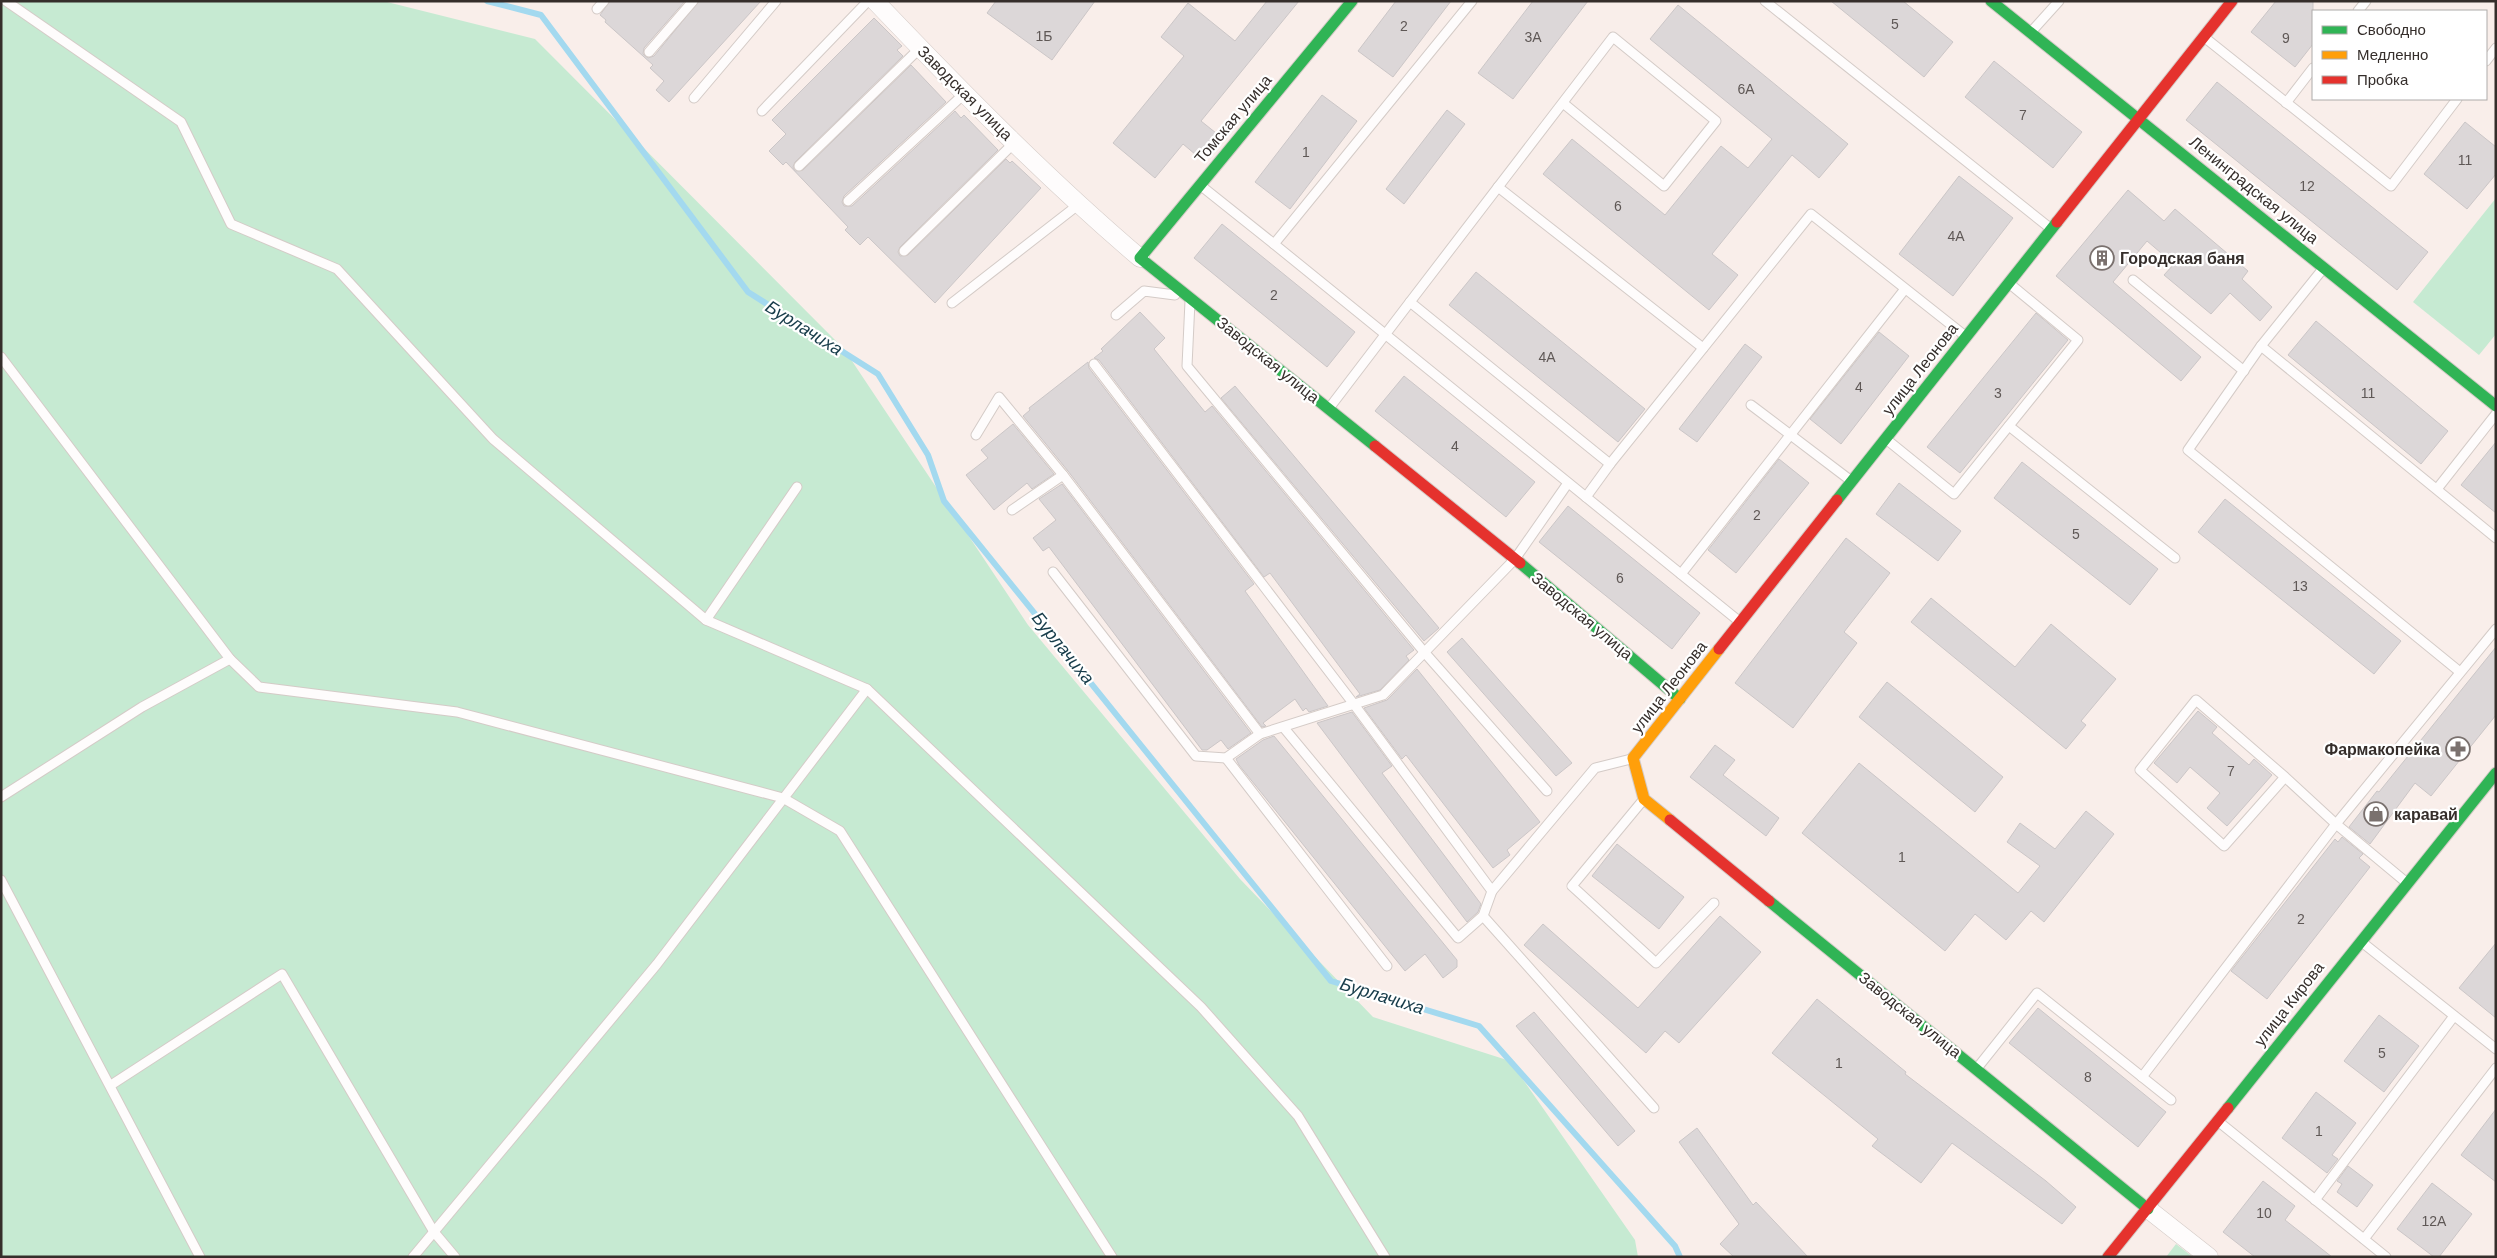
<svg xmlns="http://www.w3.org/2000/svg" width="2497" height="1258" font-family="Arial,sans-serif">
<rect width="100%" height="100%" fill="#f9eeea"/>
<!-- green -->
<g fill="#c6ead2">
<polygon points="1,1 383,1 535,39 844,349 1028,625 1240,879 1373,1017 1510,1061 1635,1240 1638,1257 1,1257"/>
<polygon points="2496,198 2496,334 2479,355 2413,302"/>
<polygon points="2176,1244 2193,1257 2166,1257"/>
</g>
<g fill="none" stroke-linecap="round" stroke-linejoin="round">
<!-- stream -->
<polyline stroke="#a3d9ef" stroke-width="6" points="487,1 541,15 748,292 878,374 928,455 944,501 1331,981 1479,1026 1675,1246 1680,1257"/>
</g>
<!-- building -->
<g fill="#dcd7d8" stroke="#cbc6c7">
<polygon points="610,1 685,1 644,48 643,54 648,58 654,56 699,1 761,1 669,102 656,90 664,81 650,68 653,65 605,22 606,20 600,15"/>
<polygon points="996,1 1095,1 1052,60 987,13"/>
<polygon points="1267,1 1299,1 1201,121 1221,137 1202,160 1183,144 1155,178 1113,143 1184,56 1161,37 1188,3 1235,41"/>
<polygon points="1396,1 1451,1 1393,77 1358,51"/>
<polygon points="1533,1 1588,1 1513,99 1478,73"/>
<polygon points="1831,1 1903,1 1953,42 1924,77"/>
<polygon points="2276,1 2313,1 2313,44 2295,67 2251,32"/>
<polygon points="1678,5 1848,144 1819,178 1792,155 1712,254 1738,275 1709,310 1543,174 1572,139 1665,215 1721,146 1748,168 1772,139 1650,39"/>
<polygon points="874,18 902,46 897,50 903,56 795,162 793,167 795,171 803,170 911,65 946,102 844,196 842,202 844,206 852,206 955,111 961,118 964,115 998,150 900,247 898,252 900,256 908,255 1006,159 1010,163 1012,161 1041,188 935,303 868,237 860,245 845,230 848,227 786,162 783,165 769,151 786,134 772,120"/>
<polygon points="1994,61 2082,132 2053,168 1965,97"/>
<polygon points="2217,82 2428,252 2397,290 2186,120"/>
<polygon points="1322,95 1357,121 1290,209 1255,182"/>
<polygon points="1447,110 1465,124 1404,204 1386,189"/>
<polygon points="2465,122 2496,147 2496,174 2467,209 2424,174"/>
<polygon points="1959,176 2013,218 1953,296 1899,254"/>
<polygon points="2128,190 2164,221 2175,209 2248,271 2242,279 2272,307 2260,321 2230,293 2211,314 2164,275 2174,264 2147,241 2113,282 2201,357 2181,381 2056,276"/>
<polygon points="1222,224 1355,332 1327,367 1194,258"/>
<polygon points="1476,272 1645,409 1618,442 1449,305"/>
<polygon points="1140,312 1165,338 1154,349 1205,412 1212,406 1414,650 1406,656 1409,660 1380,690 1356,697 1360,694 1270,573 1264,577 1099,360 1094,358 1103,351 1101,349"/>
<polygon points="2036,313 2068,340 1960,473 1927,447"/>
<polygon points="2316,321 2448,431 2421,464 2288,355"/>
<polygon points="1879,332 1909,356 1841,444 1810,419"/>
<polygon points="1745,344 1762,357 1697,442 1679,429"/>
<polygon points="1088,362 1089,368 1254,584 1245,591 1328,706 1309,712 1306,708 1303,711 1295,699 1263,723 1266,726 1262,727 1068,471 1023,416 1030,410 1029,408"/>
<polygon points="1404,376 1535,482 1506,517 1375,411"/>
<polygon points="1235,386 1439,628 1424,641 1221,398"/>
<polygon points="1013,424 1054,474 1032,489 1027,483 994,510 966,475 988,458 981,450"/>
<polygon points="2496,442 2496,513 2461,485"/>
<polygon points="1779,459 1809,483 1736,573 1708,550"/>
<polygon points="2022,462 2158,569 2130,605 1994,498"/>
<polygon points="1899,483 1961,531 1938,561 1876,514"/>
<polygon points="1062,484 1251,733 1228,749 1221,740 1207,750 1202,750 1049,547 1043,551 1033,538 1056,520 1039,499"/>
<polygon points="2225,499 2401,641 2374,674 2198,532"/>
<polygon points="1568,506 1700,613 1672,649 1539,542"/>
<polygon points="1846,538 1890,573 1844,632 1857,643 1793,728 1735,683"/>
<polygon points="1931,598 2015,667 2051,624 2116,679 2081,721 2086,725 2066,749 1911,622"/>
<polygon points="1462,638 1572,763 1556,776 1447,652"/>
<polygon points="2496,647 2496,715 2431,796 2415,783 2370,844 2349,827 2377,791 2379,792"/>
<polygon points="1417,669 1540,822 1507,850 1510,855 1493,868 1406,755 1402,759 1364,708 1387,700"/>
<polygon points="1887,682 2003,777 1975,812 1859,717"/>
<polygon points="2198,711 2217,727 2212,733 2249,765 2254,759 2272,775 2227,826 2207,808 2220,793 2190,767 2177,783 2154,763"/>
<polygon points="1352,712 1392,766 1382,773 1481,904 1478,912 1467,922 1317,723"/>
<polygon points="1274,736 1457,960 1457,967 1443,978 1425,954 1405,971 1239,765 1236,759 1263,740"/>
<polygon points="1715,745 1735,760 1723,775 1779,818 1766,836 1690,777"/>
<polygon points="1859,763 2018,893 2040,866 2007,842 2020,823 2055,849 2086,811 2114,834 2044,922 2031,911 2006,940 1975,914 1945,951 1802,833"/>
<polygon points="2342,837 2363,854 2359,858 2370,867 2267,999 2231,971 2335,839 2338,842"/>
<polygon points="1617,844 1684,897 1659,929 1592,876"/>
<polygon points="1720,916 1761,952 1679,1043 1665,1031 1646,1053 1524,945 1543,924 1638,1008"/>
<polygon points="2496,943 2496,1018 2459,988"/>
<polygon points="1817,999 1906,1072 1905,1074 2046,1181 2076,1207 2062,1224 1952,1143 1921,1183 1872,1146 1878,1139 1772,1053"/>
<polygon points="2038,1008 2166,1112 2138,1147 2009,1043"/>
<polygon points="1534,1012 1635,1131 1618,1146 1516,1026"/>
<polygon points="2379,1015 2419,1046 2384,1092 2344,1061"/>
<polygon points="2316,1092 2356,1123 2332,1155 2338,1159 2327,1173 2282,1138"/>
<polygon points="2496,1109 2496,1182 2461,1155"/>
<polygon points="1697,1128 1753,1205 1756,1202 1808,1257 1734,1257 1720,1244 1739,1224 1679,1142"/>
<polygon points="2348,1166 2373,1185 2357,1207 2337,1192 2342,1184 2337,1181"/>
<polygon points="2263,1181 2295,1206 2285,1220 2332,1257 2255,1257 2223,1232"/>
<polygon points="2432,1183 2472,1214 2439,1257 2434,1257 2397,1229"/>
</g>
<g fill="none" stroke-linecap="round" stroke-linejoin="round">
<!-- lane casing -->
<g stroke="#d4cbc7" stroke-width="11">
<g id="lane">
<polyline points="6,1 181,122 231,224 337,269 493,439 706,620 867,689 1201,1007 1298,1116 1385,1257"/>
<polyline points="1765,1 2050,228"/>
<polyline points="597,9 604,1"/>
<polyline points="2358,11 2366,1"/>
<polyline points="2031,32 2059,1"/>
<polyline points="2204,37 2391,186 2457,99"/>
<polyline points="649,52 693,1"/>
<polyline points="2486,61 2496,48"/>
<polyline points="694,98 776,1"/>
<polyline points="1563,103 1664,186 1716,121 1613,37 1410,302 1610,464 1811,214 1964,335"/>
<polyline points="2286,103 2313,68"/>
<polyline points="762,111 868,1"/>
<polyline points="799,166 920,48"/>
<polyline points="1200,185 1274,244 1472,1"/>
<polyline points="1498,187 1703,348"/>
<polyline points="848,201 964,94"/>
<polyline points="1274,244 1740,622"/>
<polyline points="904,251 1014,143"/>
<polyline points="2322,270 2261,346 2188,450 2460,672"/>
<polyline points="2133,280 2244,371"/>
<polyline points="1190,301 1187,366 1425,653 1547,791"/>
<polyline points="952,303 1078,205"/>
<polyline points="1116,315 1144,291 1175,295"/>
<polyline points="2261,346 2496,538"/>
<polyline points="1,357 230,659 259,687 457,712 783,798 840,831 1112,1257"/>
<polyline points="1094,364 1353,703 1492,891"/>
<polyline points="1751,405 1850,480"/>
<polyline points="1330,407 1410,302"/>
<polyline points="2009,426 2175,558"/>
<polyline points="976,435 999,397 1063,475 1260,734"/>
<polyline points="1886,439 1954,494 2078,340 2010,284"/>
<polyline points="2437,489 2496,414"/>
<polyline points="1586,497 1610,464"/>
<polyline points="1012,510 1063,475"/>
<polyline points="1053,572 1196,756 1226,758 1260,734 1383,695 1515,559 1568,483"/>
<polyline points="1681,574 1905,289"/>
<polyline points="706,620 797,487"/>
<polyline points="1284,728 1458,938 1483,916 1492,891 1595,768 1631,759"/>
<polyline points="1226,758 1387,966"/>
<polyline points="1,797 142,707 230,659"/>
<polyline points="1644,799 1572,886 1656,963 1714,903"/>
<polyline points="1,880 200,1257"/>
<polyline points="2407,883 2336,824 2496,629"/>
<polyline points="1483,916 1654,1108"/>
<polyline points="2363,943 2496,1049"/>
<polyline points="1978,1067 2037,993 2171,1100"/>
<polyline points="2142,1077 2336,824 2285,777 2224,846 2140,770 2196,700 2285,777"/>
<polyline points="111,1085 282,974 434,1232 455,1257"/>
<polyline points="2219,1122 2386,1257"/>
<polyline points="2315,1200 2454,1016"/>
<polyline points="2364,1239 2496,1068"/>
<polyline points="413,1257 657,964 867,689"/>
</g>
</g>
<!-- street casing -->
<g stroke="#d4cbc7" stroke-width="19">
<g id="street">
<path d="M875,1C960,90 1046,178 1140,258"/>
<polyline points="2148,1209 2209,1257"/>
</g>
</g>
<!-- fast casing -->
<g stroke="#d4cbc7" stroke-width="13">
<g id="fast">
<polyline points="1352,1 1140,258 1375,446"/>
<polyline points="1991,1 2496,406"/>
<polyline points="1837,500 2057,222"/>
<polyline points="1520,563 1680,699"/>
<polyline points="1769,901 2148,1209"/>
<polyline points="2228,1108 2496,773"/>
</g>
</g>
<!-- slow casing -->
<g stroke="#d4cbc7" stroke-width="13">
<polyline id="slow" points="1670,820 1644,799 1633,758 1719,649"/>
</g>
<!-- jam casing -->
<g stroke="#d4cbc7" stroke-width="13">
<g id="jam">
<polyline points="2057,222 2232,1"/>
<polyline points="1375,446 1520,563"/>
<polyline points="1719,649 1837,500"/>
<polyline points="1670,820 1769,901"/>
<polyline points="2108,1257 2228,1108"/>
</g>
</g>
<!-- lane -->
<use href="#lane" stroke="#fefcfc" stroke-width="9"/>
<!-- street -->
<use href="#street" stroke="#fefcfc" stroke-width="18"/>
<!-- fast -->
<use href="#fast" stroke="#30b455" stroke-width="11"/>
<!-- slow -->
<use href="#slow" stroke="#ff9f0a" stroke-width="11"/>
<!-- jam -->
<use href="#jam" stroke="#e5322d" stroke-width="11"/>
</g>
<!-- icons -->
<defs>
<g id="building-ring" transform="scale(1.25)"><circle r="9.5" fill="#fff" stroke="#7a716e" stroke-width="1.5"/><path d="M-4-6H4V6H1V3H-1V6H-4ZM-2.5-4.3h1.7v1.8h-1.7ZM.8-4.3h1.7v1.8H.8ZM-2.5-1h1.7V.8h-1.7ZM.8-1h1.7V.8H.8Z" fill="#7a716e"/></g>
<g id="pharmacy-ring" transform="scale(1.25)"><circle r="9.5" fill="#fff" stroke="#7a716e" stroke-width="1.5"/><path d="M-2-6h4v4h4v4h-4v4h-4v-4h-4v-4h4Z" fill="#7a716e"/></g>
<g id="shop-ring" transform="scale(1.25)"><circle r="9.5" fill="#fff" stroke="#7a716e" stroke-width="1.5"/><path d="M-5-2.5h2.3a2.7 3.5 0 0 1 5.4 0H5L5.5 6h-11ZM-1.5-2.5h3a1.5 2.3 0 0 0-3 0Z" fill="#7a716e"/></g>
</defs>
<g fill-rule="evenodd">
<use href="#building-ring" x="2102" y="258"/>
<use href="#pharmacy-ring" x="2458" y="749"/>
<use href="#shop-ring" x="2376" y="814"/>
</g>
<g text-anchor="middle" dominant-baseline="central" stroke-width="4.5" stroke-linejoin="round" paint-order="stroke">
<!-- number labels -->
<g font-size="14" fill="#5f5856">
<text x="1895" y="24">5</text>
<text x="1404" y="26">2</text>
<text x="1044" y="36">1Б</text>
<text x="1533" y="37">3А</text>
<text x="2286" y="38">9</text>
<text x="1746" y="89">6А</text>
<text x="2023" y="115">7</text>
<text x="1306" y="152">1</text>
<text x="2465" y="160">11</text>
<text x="2307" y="186">12</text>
<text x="1618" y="206">6</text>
<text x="1956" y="236">4А</text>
<text x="1274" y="295">2</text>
<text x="1547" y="357">4А</text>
<text x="1859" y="387">4</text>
<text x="1998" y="393">3</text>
<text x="2368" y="393">11</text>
<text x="1455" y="446">4</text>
<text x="1757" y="515">2</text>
<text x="2076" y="534">5</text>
<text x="1620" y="578">6</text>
<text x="2300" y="586">13</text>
<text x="2231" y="771">7</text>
<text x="1902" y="857">1</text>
<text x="2301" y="919">2</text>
<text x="2382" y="1053">5</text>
<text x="1839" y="1063">1</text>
<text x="2088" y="1077">8</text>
<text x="2319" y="1131">1</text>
<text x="2264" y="1213">10</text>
<text x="2434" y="1221">12А</text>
</g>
<!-- street labels -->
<g font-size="16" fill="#352e2b" stroke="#fff">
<text transform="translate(965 93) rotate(45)">Заводская улица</text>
<text transform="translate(1233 119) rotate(-50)">Томская улица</text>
<text transform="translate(2254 190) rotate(39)">Ленинградская улица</text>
<text transform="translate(1268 360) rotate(39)">Заводская улица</text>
<text transform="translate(1920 369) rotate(-52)">улица Леонова</text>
<text transform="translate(1582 616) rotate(40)">Заводская улица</text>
<text transform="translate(1669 687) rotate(-52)">улица Леонова</text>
<text transform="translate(2289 1004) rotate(-52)">улица Кирова</text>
<text transform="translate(1910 1015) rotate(39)">Заводская улица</text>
</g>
<!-- poi labels -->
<g font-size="16" font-weight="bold" fill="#352e2b" stroke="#fff" text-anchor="start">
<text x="2120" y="258">Городская баня</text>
<text x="2440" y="749" text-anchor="end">Фармакопейка</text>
<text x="2394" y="814">каравай</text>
</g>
<!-- water labels -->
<g font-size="18" font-style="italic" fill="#173c4a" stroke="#fff">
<text transform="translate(804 328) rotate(32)">Бурлачиха</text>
<text transform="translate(1063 648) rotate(51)">Бурлачиха</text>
<text transform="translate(1382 996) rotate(17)">Бурлачиха</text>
</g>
</g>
<!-- border -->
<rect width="2497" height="1258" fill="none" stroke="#352e2b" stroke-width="5"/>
<!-- legend -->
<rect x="2312" y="10" width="175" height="90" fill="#ffffff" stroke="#aeabaa"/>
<rect x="2322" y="26" width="25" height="8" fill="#30b455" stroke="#aeabaa"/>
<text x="2357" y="35" font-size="15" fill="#352e2b">Свободно</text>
<rect x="2322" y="51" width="25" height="8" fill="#ff9f0a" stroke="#aeabaa"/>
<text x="2357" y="60" font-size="15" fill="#352e2b">Медленно</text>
<rect x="2322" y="76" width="25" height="8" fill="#e5322d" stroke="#aeabaa"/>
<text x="2357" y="85" font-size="15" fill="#352e2b">Пробка</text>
</svg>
